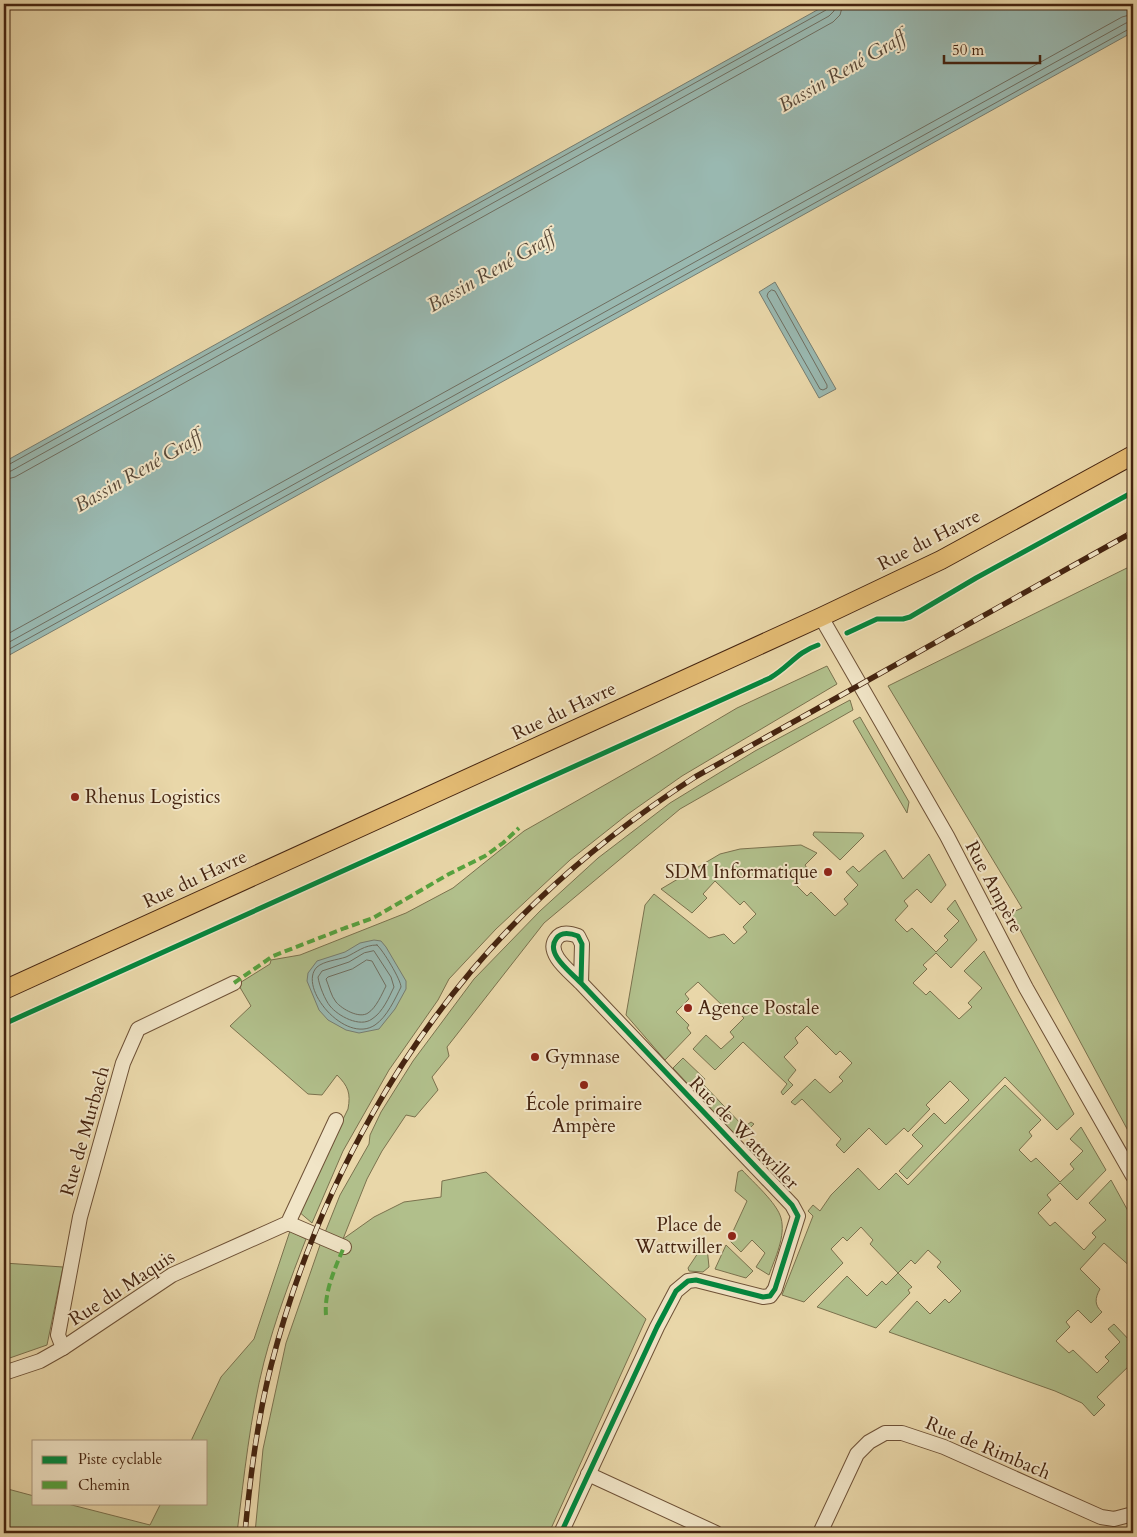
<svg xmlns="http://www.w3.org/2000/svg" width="1137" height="1537" font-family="Cardo,serif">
<rect width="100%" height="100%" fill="#e9d7a9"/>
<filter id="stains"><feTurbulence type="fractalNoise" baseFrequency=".004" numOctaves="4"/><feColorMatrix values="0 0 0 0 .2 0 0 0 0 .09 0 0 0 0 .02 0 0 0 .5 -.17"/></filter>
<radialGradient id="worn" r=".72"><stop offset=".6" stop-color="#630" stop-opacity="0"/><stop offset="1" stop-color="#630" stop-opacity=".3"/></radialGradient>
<!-- green -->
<g fill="#b1bf8b" stroke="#7b724e">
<polygon points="1133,565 1133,1140 1011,913 1022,908 888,686"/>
<path d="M827,666L837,684L682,776L628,814L570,860L496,929L449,979L438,1000L389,1070L343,1151L312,1223L298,1211L348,1109C351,1093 348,1086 337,1075L322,1095L308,1094L230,1026L251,1006L238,984L270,964L271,960L300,955L406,913L453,888L524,831L659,754L737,708Z"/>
<polygon points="850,700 853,710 680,809 544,923 447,1047 449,1056 432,1077 438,1090 415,1117 406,1115 382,1151 367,1179 343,1239 374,1217 404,1202 441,1197 442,1181 486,1172 646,1319 549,1533 255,1533 263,1449 286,1343 320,1245 340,1195 369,1144 370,1135 381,1112 413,1061 474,979 540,911 598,858 670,803 755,751"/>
<polygon points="860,717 909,802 907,813 853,721"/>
<polygon points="814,832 862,833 864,836 840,860 813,835"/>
<polygon points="801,845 817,853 805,865 808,870 795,884 807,896 811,892 835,916 848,904 844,899 858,885 846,872 853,866 859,872 878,855 885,850 903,879 929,854 946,885 931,903 917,889 904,901 908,906 895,920 907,932 912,928 936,952 948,940 944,936 959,921 947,909 955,900 977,940 951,968 936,953 923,965 927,969 913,983 926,995 930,991 959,1019 972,1007 968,1003 982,988 964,971 984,951 1074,1114 1057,1130 1005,1077 907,1179 899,1171 923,1146 912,1135 934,1113 945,1124 969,1100 950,1081 926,1105 930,1109 908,1132 904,1128 886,1145 869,1128 844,1153 836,1145 841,1139 802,1099 795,1105 791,1102 815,1079 830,1093 843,1081 839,1077 852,1063 840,1051 836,1055 807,1026 795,1038 798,1043 784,1057 796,1070 788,1080 793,1085 783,1095 781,1092 787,1084 743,1042 715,1070 693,1049 706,1035 721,1049 734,1037 730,1032 744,1018 731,1006 727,1010 698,982 685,994 689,999 676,1012 689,1025 687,1028 691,1033 665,1060 626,1015 645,905 654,894 709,938 724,934 734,944 747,932 743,927 756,914 744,901 740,905 715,881 703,894 707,898 692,913 661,889 720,854 740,849"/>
<polygon points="683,1058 705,1079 702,1083 744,1127 751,1122 754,1124 739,1139 673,1068"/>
<path d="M1005,1085L1041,1120L1029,1132L1032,1136L1019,1150L1031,1162L1036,1158L1060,1182L1074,1169L1070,1164L1083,1151L1070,1139L1081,1127L1106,1170L1077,1200L1060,1183L1047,1195L1051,1200L1038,1213L1050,1226L1055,1222L1084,1250L1096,1237L1092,1233L1106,1220L1089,1203L1111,1180L1133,1220V1269L1104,1243L1080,1269L1100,1289C1095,1298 1094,1305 1102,1312L1091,1323L1078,1310L1066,1322L1070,1327L1056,1341L1069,1353L1073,1350L1097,1373L1109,1361L1105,1357L1120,1342L1108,1329L1114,1324L1133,1344V1362L1097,1397L1105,1405L1094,1416L1082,1403L1055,1391L889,1332L917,1301L930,1314L945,1299L949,1303L961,1291L937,1267L941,1262L928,1250L915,1264L911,1260L898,1273L912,1287L908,1290L910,1293L876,1328L817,1307L847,1276L867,1296L882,1281L886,1285L898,1273L870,1244L873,1240L861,1227L847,1241L843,1237L831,1249L843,1263L804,1302L782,1295L813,1216L808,1211L813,1205L820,1211L831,1195L858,1168L879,1190L896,1173L908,1185Z"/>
<path d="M742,1170C753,1182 777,1203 781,1218C786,1236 775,1258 769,1275L756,1267L765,1253L752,1240L741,1252L729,1240L747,1201L735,1191L738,1172Z"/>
<path d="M290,1231L306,1239C290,1280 275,1320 264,1362C250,1417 244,1477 237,1533H4V1488L34,1496V1503H64L150,1525L161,1503H206V1441H191L221,1377L254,1339Z"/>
<polygon points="726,1245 753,1271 746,1278 715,1269"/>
<polygon points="702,1247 707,1247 709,1267 703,1272 689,1271 688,1268"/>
<polygon points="4,1263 63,1267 47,1345 4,1360"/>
</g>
<!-- water -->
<g fill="#99b8b0" stroke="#777d70">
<polygon points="828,4 1133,4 1133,32 4,658 4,462"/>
<polygon points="775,282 836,389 819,398 759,292"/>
<polygon points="374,940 381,941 386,947 406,981 406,989 395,1009 379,1029 359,1033 346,1030 328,1020 319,1010 307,981 308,973 317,961 345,952 360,943"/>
</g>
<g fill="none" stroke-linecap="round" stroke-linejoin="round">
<!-- shore -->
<g stroke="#6f6e60" stroke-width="1">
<polygon points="772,290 775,291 827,385 827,388 823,390 820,389 767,296 768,293"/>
<polyline points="4,466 8,465 826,10 829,4"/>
<polyline points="4,472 11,471 829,16 834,11 835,4"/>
<polyline points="4,480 15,477 833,22 840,15 843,4"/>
<polyline points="4,636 1122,17 1133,14"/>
<polyline points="4,645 1126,23 1133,22"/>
<polyline points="4,652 1129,29 1133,28"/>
<path d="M377,945C383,950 401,980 401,987C395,999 387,1017 375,1025C345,1045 297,987 317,967C324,961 337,960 346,957C357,952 364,945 377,945Z"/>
<path d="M374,951L391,977L394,987C389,997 383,1012 372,1019C360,1028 338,1016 330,1006C325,1000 319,985 318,977L322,971L349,962L364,953Z"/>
<path d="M367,960L372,961L386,986C382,994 376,1008 368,1013C359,1019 342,1009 336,1002C331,996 329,986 326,979L328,977L352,969Z"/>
</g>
<!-- minor casing -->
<g stroke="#6e5136" stroke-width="16">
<g id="minor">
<polyline points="821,617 947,836 1026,988 1133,1176"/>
<polyline points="288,1223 344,1247"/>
<polyline points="63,1348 58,1335 80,1217 123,1063 138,1029 234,983"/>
<polyline points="4,1373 40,1361 63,1348 172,1275 288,1223 336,1120"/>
<polyline points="588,1474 716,1533"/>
<path d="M561,1533L657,1327L676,1291L688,1281L696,1280L763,1297L770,1296L775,1289L798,1216L792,1205L581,983L582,944L578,936C570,933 561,931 556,939C545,954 572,973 581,983"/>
<polyline points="820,1533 857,1454 869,1442 885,1433 902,1433 944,1447 1101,1517 1114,1519 1133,1514"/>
</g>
</g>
<!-- major casing -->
<g stroke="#452410" stroke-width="20">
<polyline id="major" points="4,990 821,617 941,560 1133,455"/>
</g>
<!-- minor -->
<use href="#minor" stroke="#f1e5c7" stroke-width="14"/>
<!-- major -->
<use href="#major" stroke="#e4bc74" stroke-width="18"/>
<!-- rail casing -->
<g stroke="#452410" stroke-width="5.5">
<path id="rail" d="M245,1533C250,1477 257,1421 271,1366C316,1191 406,1027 536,902C585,855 638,814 695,777L1133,532"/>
</g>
<!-- rail -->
<use href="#rail" stroke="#f1e5c7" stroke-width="4" stroke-dasharray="11" stroke-linecap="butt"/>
<!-- quiet -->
<g stroke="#55a33f" stroke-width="4" stroke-dasharray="8 4" stroke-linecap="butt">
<polyline points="234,983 273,956 345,928 373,918 449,874 485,856 503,843 519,828"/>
<path d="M326,1315C324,1292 335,1268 344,1247"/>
</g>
<!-- cycleway casing -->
<g stroke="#f1e5c7" stroke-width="8">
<g id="cycleway">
<polyline points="847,633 877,619 903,619 910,617 976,578 1133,492"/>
<path d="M4,1024L770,678C789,667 797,652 818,645"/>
<path d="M561,1533L657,1327L676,1291L688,1281L696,1280L763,1297L770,1296L775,1289L798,1216L792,1205L581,983L582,944L578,936C570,933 561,931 556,939C545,954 572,973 581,983"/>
</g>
</g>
<!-- cycleway -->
<use href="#cycleway" stroke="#00873e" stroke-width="5"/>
</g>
<!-- markers -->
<g fill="#8f2418" stroke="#f1e5c7" stroke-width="2">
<circle cx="75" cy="797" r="5"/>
<circle cx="828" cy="872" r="5"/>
<circle cx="688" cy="1008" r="5"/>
<circle cx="535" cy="1057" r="5"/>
<circle cx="584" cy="1085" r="5"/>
<circle cx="732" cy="1236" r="5"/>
</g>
<g text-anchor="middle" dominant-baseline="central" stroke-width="4" stroke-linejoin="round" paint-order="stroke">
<!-- street labels -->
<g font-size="19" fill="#452410" stroke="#f1e5c7">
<text transform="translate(929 540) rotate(-27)">Rue du Havre</text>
<text transform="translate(564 711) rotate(-25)">Rue du Havre</text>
<text transform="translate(195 879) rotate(-25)">Rue du Havre</text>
<text transform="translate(994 887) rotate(62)">Rue Ampère</text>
<text transform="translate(85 1131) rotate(-74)">Rue de Murbach</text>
<text transform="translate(744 1133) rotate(46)">Rue de Wattwiller</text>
<text transform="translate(122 1288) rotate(-33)">Rue du Maquis</text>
<text transform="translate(988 1448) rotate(23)">Rue de Rimbach</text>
</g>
<!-- poi labels -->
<g font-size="19" fill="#452410" stroke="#f1e5c7" text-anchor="start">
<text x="85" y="797">Rhenus Logistics</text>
<text x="818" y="872" text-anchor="end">SDM Informatique</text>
<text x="698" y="1008">Agence Postale</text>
<text x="545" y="1057">Gymnase</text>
<text x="584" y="1104" text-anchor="middle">École primaire<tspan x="584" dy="22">Ampère</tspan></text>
<text x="722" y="1225" text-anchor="end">Place de<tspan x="722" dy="22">Wattwiller</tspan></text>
</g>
<!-- water labels -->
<g font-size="20" font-style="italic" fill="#5a4938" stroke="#f1e5c7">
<text transform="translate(842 71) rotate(-30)">Bassin René Graff</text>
<text transform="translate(491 271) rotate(-30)">Bassin René Graff</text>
<text transform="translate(138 471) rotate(-30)">Bassin René Graff</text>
</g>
</g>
<!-- margin -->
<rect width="1137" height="1537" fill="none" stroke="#e9d7a9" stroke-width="20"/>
<rect x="5" y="5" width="1127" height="1527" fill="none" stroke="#452410" stroke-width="2.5"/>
<rect x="10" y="10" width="1117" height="1517" fill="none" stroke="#452410"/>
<!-- legend -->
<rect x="32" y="1440" width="175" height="65" fill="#f1e5c7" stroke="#ac987e"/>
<rect x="42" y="1456" width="25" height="8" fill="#00873e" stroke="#ac987e"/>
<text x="78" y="1464" font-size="15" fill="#452410">Piste cyclable</text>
<rect x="42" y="1481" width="25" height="8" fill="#55a33f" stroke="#ac987e"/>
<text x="78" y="1490" font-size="15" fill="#452410">Chemin</text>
<!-- scale -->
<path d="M944 55v8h96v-8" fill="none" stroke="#452410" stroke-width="2.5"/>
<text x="952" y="55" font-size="15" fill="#452410" stroke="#f1e5c7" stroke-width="4" paint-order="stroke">50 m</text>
<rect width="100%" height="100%" filter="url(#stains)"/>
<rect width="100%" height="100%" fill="url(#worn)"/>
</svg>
